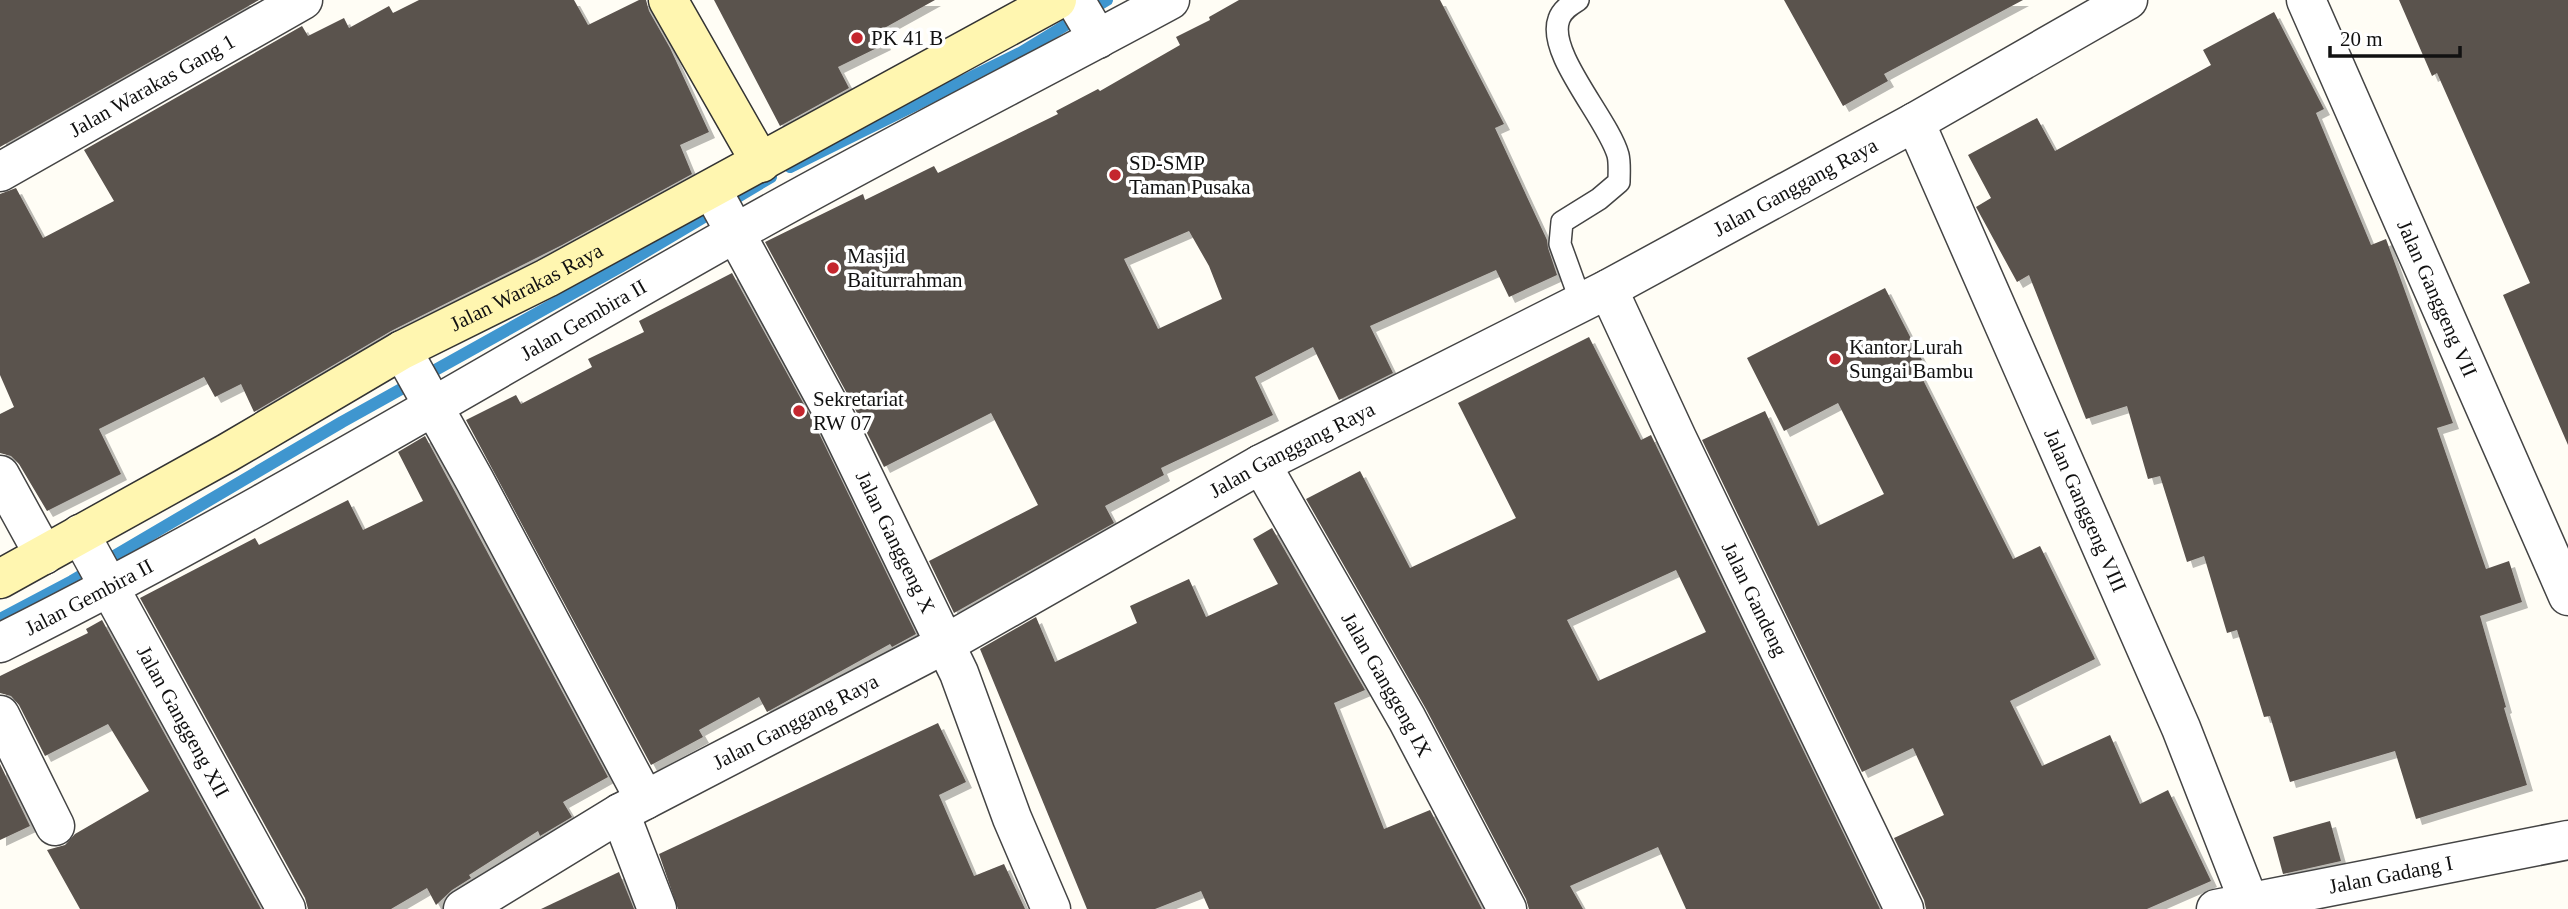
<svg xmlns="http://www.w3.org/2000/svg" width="2568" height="909" font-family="'Times New Roman',serif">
<defs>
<filter id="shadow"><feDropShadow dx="6" dy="6" stdDeviation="0" flood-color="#0004"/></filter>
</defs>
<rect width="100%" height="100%" fill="#fffdf5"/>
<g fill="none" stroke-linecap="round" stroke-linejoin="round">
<!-- stream -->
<g stroke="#3f96cf" stroke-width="12">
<polyline points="790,167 1020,53 1107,0"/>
<polyline points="0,619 72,581 342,422 620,267 771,177"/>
</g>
</g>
<!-- building -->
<g fill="#5a524d" fill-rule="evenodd" filter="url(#shadow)">
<polygon points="0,0 259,0 0,147"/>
<polygon points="419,0 574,0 588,25 639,0 646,0 649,11 670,48 709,132 680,145 692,174 562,245 391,331 254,412 241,384 215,397 204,377 99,429 121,474 47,511 19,464 11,456 0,453 0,414 14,407 0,375 0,194 16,188 43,238 114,201 84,150 302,26 308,36 344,18 349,28 389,6 393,13"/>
<polygon points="714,0 935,0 879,31 885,44 838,67 849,88 780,126"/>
<path d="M1239,0H1440L1504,124L1495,128L1547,240L1548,248L1557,275L1509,297L1496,270L1370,326L1393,373L1339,400L1313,347L1255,377L1273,415L1161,468L1164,475L1105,506L1114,523L954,613L929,561L1038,505L991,413L884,467L850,399L765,242L863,194L865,200L934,166L938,173L1058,114L1056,111L1098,89L1100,91L1180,45L1176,37L1210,20L1209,17ZM1189,231L1209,266L1222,299L1158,329L1124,259Z"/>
<polygon points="1784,0 2023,0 1884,74 1888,81 1843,106"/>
<polygon points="2399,0 2568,0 2568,445 2503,295 2530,283 2437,73 2432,76"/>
<polygon points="2274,12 2324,109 2316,113 2371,245 2386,239 2453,423 2437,428 2486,569 2509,561 2522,602 2480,616 2506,707 2504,708 2527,785 2416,819 2395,751 2290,782 2270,716 2264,717 2237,630 2227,633 2204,556 2187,562 2160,476 2148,479 2127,406 2086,419 2029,275 2017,282 1976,207 1991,198 1968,155 2037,118 2055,151 2211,65 2203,50"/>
<polygon points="732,273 812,419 916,634 892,647 890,644 767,712 759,697 699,730 703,737 651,765 466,420 516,395 521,404 592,367 588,359 644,332 639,321"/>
<polygon points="1885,288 1922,360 1915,364 2013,559 2040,546 2095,659 2010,701 2042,766 2110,735 2140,804 2168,790 2211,881 2147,909 1926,909 1924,900 1894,838 1944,815 1913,748 1862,772 1702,440 1765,411 1818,526 1884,494 1838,403 1784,431 1747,358"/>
<path d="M1589,337L1641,440L1651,435L1880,909H1686L1658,847L1570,886L1583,909H1529L1526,899L1426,709L1306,499L1360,471L1410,568L1516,518L1458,403ZM1676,570L1706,632L1598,681L1567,620Z"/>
<polygon points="425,436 608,777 563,802 572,817 540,836 538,831 469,875 471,878 452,890 436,905 427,888 391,909 308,909 305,898 140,598 255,538 259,545 348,500 363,530 423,501 398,452"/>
<polygon points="1272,528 1365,690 1334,703 1384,829 1430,810 1482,909 1209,909 1201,891 1155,909 1087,909 980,649 1036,617 1055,662 1137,623 1130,606 1189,579 1206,617 1278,584 1253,539"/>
<polygon points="102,620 261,909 80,909 47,850 65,845 75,834 149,791 108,724 45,756 19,705 11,696 0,693 0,676 88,633 86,629"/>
<polygon points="938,723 966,782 939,795 974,876 1004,864 1025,909 678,909 659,854"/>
<polygon points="0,764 30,826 0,840"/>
<polygon points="2330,821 2341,861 2283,874 2273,837"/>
<polygon points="619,872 634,909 541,909"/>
</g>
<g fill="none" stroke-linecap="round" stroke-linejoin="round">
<!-- lane casing -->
<g stroke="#444" stroke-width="24">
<path id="lane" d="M1578,0C1570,5 1562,10 1559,19C1546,53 1608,119 1618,155C1620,163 1619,174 1619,182L1599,199L1562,222L1560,244L1581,302"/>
</g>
<!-- street casing -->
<g stroke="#444" stroke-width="41">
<g id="street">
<polyline points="1075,0 1098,39"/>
<path id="s1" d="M2306,0L2568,596"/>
<path id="s2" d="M1915,122L2181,728L2249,902"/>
<path id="s3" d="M0,172L303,0"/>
<path id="s4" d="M712,190L831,409L959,673L1012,818L1051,909"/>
<path id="s5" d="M1608,289L1677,438L1904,909"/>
<polyline points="402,350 475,481 645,800"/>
<path id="s6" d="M1261,464L1407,719L1507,909"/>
<polyline points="0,475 44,555"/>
<path id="s7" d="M80,534L286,909"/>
<path id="s8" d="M0,643C250,518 489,372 732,235C876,153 1024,79 1170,0"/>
<polyline points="0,715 55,826"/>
<polyline points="620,813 657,909"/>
<path id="s9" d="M463,909L620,813L945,644L1261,464L1608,289L1915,122L2128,0"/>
<path id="s10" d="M2216,909L2568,840"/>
</g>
</g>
<!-- secondary casing -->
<g stroke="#333" stroke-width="41">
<g id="secondary">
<polyline points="668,0 761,163"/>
<path id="s11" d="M0,579L227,453L402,350L547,278L1057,0"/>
</g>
</g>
<!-- lane -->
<use href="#lane" stroke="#fff" stroke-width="21"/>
<!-- street -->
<use href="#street" stroke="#fff" stroke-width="38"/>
<!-- secondary -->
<use href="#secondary" stroke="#fff6b0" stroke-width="38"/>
</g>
<!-- markers -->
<g fill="#c4262e" stroke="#fff" stroke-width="2.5">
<circle cx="857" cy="38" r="7"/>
<circle cx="1115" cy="175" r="7"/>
<circle cx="833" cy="268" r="7"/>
<circle cx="1835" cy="359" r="7"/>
<circle cx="799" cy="411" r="7"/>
</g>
<g text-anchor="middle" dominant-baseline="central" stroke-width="7" stroke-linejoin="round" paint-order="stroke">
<!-- poi labels -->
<g font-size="21" fill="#111" stroke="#fff" text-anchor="start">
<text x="871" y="38">PK 41 B</text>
<text x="1129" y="163">SD-SMP<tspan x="1129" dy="24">Taman Pusaka</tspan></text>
<text x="847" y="256">Masjid<tspan x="847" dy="24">Baiturrahman</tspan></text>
<text x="1849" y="347">Kantor Lurah<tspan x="1849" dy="24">Sungai Bambu</tspan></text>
<text x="813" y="399">Sekretariat<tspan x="813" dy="24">RW 07</tspan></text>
</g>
<!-- street labels -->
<g font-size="21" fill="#111" stroke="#fff">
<text stroke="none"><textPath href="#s3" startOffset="175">Jalan Warakas Gang 1</textPath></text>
<text stroke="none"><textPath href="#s9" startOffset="1516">Jalan Ganggang Raya</textPath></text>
<text stroke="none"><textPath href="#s11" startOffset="602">Jalan Warakas Raya</textPath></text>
<text stroke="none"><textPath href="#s1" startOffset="326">Jalan Ganggeng VII</textPath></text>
<text stroke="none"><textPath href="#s8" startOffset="667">Jalan Gembira II</textPath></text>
<text stroke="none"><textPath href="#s9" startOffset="948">Jalan Ganggang Raya</textPath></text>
<text stroke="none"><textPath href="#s2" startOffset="424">Jalan Ganggeng VIII</textPath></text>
<text stroke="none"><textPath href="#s4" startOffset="397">Jalan Ganggeng X</textPath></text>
<text stroke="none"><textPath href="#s8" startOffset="100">Jalan Gembira II</textPath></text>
<text stroke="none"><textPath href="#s5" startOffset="343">Jalan Gandeng</textPath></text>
<text stroke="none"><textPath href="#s6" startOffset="254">Jalan Ganggeng IX</textPath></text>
<text stroke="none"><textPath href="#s7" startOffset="214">Jalan Ganggeng XII</textPath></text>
<text stroke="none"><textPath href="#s9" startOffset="382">Jalan Ganggang Raya</textPath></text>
<text stroke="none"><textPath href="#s10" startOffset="178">Jalan Gadang I</textPath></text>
</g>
</g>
<!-- scale -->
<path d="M2330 46v10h130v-10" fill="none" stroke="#111111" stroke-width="3.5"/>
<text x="2340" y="46" font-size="21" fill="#111111" stroke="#ffffff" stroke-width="5" paint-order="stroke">20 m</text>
</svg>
